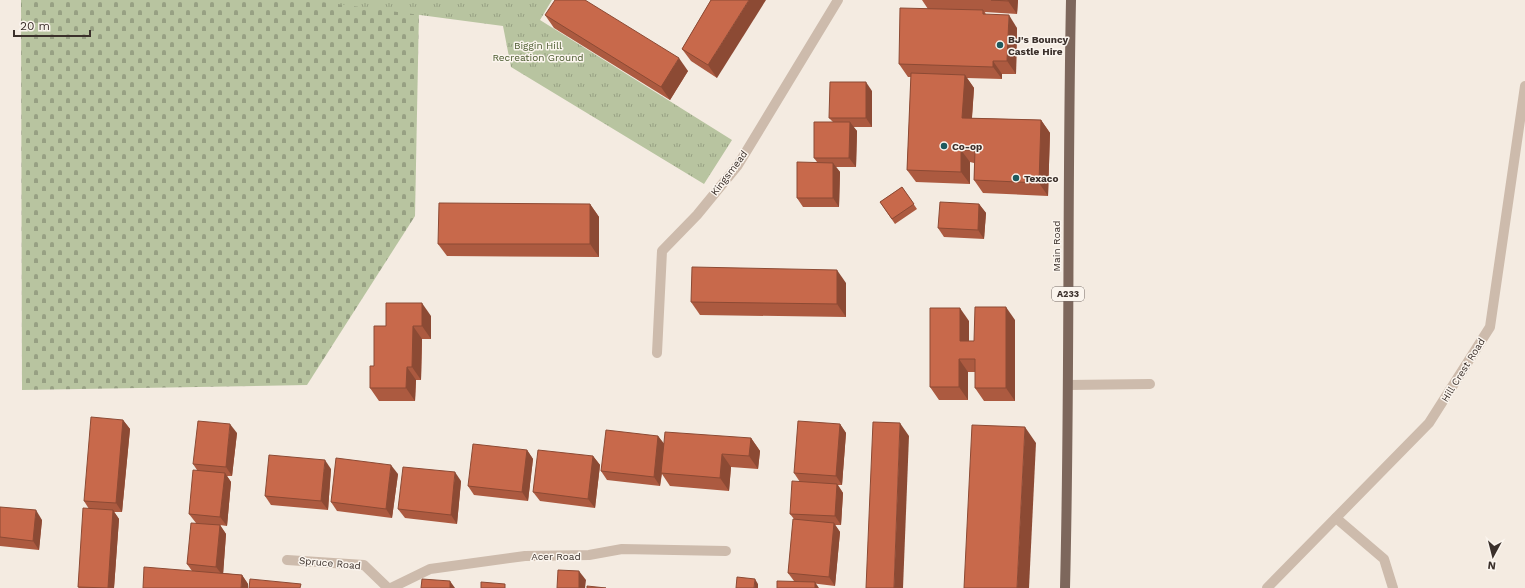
<svg xmlns="http://www.w3.org/2000/svg" width="1525" height="588" font-family="'Work Sans',sans-serif">
<defs>
<pattern id="cemetery-stones" width="16" height="16" patternUnits="userSpaceOnUse"><rect width="16" height="16" fill="#b8c4a0"/><path d="M2 7V4a2 2 0 0 1 4 0v3zM10 15v-3a2 2 0 0 1 4 0v3z" fill="#97a083"/></pattern>
<pattern id="park-tufts" width="24" height="20" patternUnits="userSpaceOnUse"><rect width="24" height="20" fill="#b8c4a0"/><path d="M3 7l-1-3M5 7V3M7 7l1-3M15 17l-1-3M17 17v-4M19 17l1-3" fill="none" stroke="#97a083"/></pattern>
</defs>
<rect width="100%" height="100%" fill="#f4ebe1"/>
<!-- cemetery -->
<polygon fill="url(#cemetery-stones)" points="21,0 332,0 419,10 415,216 307,385 22,390"/>
<!-- park -->
<polygon fill="url(#park-tufts)" points="307,0 552,0 540,20 732,140 704,184 511,67 503,26"/>
<g fill="none" stroke-linecap="round" stroke-linejoin="round">
<!-- minor -->
<g stroke="#cdbbac" stroke-width="10">
<polyline points="657,353 662,251 697,215 738,165 838,0"/>
<polyline points="1068,385 1150,384"/>
<polyline points="1336,518 1384,559 1393,588"/>
<polyline points="287,560 364,565 388,588"/>
<polyline points="391,588 430,569 525,556 589,555 622,549 726,551"/>
<polyline points="1267,588 1429,423 1490,327 1525,86"/>
</g>
<!-- major -->
<path stroke="#7d675c" stroke-width="10" d="M1065,588C1070,392 1067,196 1071,0"/>
</g>
<!-- wall -->
<g fill="#ac5a40">
<polygon points="711,0 717,78 691,61 682,49"/>
<polygon points="922,0 1018,0 1017,14 985,12 986,15 1017,28 1016,74 1002,74 1002,79 967,78 974,88 972,118 1041,120 1050,133 1048,196 983,193 974,180 974,163 970,162 970,184 916,182 907,170 911,77 908,77 899,64 928,9"/>
<polygon points="545,15 688,71 670,100 554,28"/>
<polygon points="872,91 872,127 853,127 857,131 856,167 836,167 840,172 839,207 803,207 797,198 817,162 814,158 833,122 829,118"/>
<polygon points="902,187 917,209 895,224 880,202"/>
<polygon points="590,204 599,217 599,257 447,256 438,244"/>
<polygon points="979,204 986,213 984,239 944,237 938,228"/>
<polygon points="846,283 846,317 700,315 691,302"/>
<polygon points="431,316 431,339 422,339 421,380 416,380 415,401 379,401 370,388 374,366 386,326"/>
<polygon points="1015,320 1015,401 984,401 975,388 975,372 968,372 968,400 939,400 930,387 969,321 969,341 974,341"/>
<polygon points="123,420 130,429 122,512 114,512 119,519 114,588 79,588 78,587 89,509 84,501"/>
<polygon points="840,424 846,433 842,485 838,485 843,493 841,525 835,525 840,532 835,586 794,581 788,573 794,519 790,514 800,482 794,473"/>
<polygon points="237,433 232,476 227,476 231,482 227,526 220,525 226,534 223,573 242,575 248,584 192,571 187,564 196,523 189,514 197,470 193,464"/>
<polygon points="658,436 664,444 751,438 760,451 758,469 731,467 729,491 670,486 662,474 660,486 607,480 601,471"/>
<polygon points="527,450 533,459 528,501 474,495 468,486"/>
<polygon points="593,456 600,465 595,508 540,501 533,492"/>
<polygon points="331,469 328,510 271,505 265,496"/>
<polygon points="398,474 392,518 337,511 331,502"/>
<polygon points="461,481 457,524 405,518 398,509"/>
<polygon points="0,507 42,520 39,550 0,546"/>
</g>
<!-- shaded-wall -->
<g fill="#8c4a34">
<polygon points="749,0 766,0 717,78 708,65"/>
<polygon points="1008,0 1018,0 1017,14 1008,1"/>
<polygon points="1009,15 1017,28 1016,74 1007,61"/>
<polygon points="679,58 688,71 670,100 661,87"/>
<polygon points="993,61 1002,74 1002,79 993,67"/>
<polygon points="965,75 974,88 971,130 962,118"/>
<polygon points="866,82 872,91 872,127 866,118"/>
<polygon points="1041,120 1050,133 1048,196 1039,183"/>
<polygon points="850,122 857,131 856,167 849,158"/>
<polygon points="961,150 970,162 970,184 961,172"/>
<polygon points="833,163 840,172 839,207 833,198"/>
<polygon points="590,204 599,217 599,257 590,244"/>
<polygon points="979,204 986,213 984,239 978,230"/>
<polygon points="837,270 846,283 846,317 837,304"/>
<polygon points="422,303 431,316 431,339 422,326"/>
<polygon points="1006,307 1015,320 1015,401 1006,388"/>
<polygon points="960,308 969,321 969,354 960,341"/>
<polygon points="413,326 422,339 421,380 412,367"/>
<polygon points="959,359 968,372 968,400 959,387"/>
<polygon points="407,367 416,380 415,401 406,388"/>
<polygon points="123,420 130,429 122,512 116,503"/>
<polygon points="900,423 909,436 903,588 894,588"/>
<polygon points="230,424 237,433 232,476 226,467"/>
<polygon points="840,424 846,433 842,485 836,476"/>
<polygon points="1025,427 1036,443 1029,588 1017,588"/>
<polygon points="658,436 665,445 660,486 654,477"/>
<polygon points="751,438 760,451 758,469 749,456"/>
<polygon points="527,450 533,459 528,501 522,492"/>
<polygon points="722,454 731,467 729,491 720,478"/>
<polygon points="593,456 600,465 595,508 588,499"/>
<polygon points="325,460 331,469 328,510 321,501"/>
<polygon points="391,465 398,474 392,518 386,509"/>
<polygon points="455,472 461,481 457,524 451,515"/>
<polygon points="225,473 231,482 227,526 220,517"/>
<polygon points="837,484 843,493 841,525 835,516"/>
<polygon points="36,510 42,520 39,550 33,541"/>
<polygon points="113,510 119,519 114,588 108,588"/>
<polygon points="834,523 840,532 835,586 829,577"/>
<polygon points="220,525 226,534 223,576 216,567"/>
<polygon points="579,571 586,580 585,588 579,588"/>
<polygon points="242,575 248,584 248,588 241,588"/>
<polygon points="755,579 758,584 758,588 754,588"/>
<polygon points="450,581 455,588 450,588"/>
<polygon points="815,582 819,588 815,588"/>
</g>
<!-- building -->
<g fill="#c8694b" stroke="#8c4a34">
<polygon points="555,0 585,0 679,58 661,87 545,15"/>
<polygon points="711,0 749,0 708,65 682,49"/>
<polygon points="991,0 1008,0 1008,1"/>
<polygon points="900,8 983,10 983,14 1009,15 1007,61 993,61 993,67 899,64"/>
<polygon points="911,73 965,75 962,118 1041,120 1039,183 974,180 975,150 961,150 961,172 907,170"/>
<polygon points="830,82 866,82 866,118 829,118"/>
<polygon points="814,122 850,122 849,158 814,158"/>
<polygon points="797,162 833,163 833,198 797,198"/>
<polygon points="902,187 914,204 892,219 880,202"/>
<polygon points="940,202 979,204 978,230 938,228"/>
<polygon points="439,203 590,204 590,244 438,244"/>
<polygon points="692,267 837,270 837,304 691,302"/>
<polygon points="386,303 422,303 422,326 413,326 412,367 407,367 406,388 370,388 370,366 374,366 374,326 386,326"/>
<polygon points="975,307 1006,307 1006,388 975,388 975,359 959,359 959,387 930,387 930,308 960,308 960,341 974,341"/>
<polygon points="91,417 123,420 116,503 84,501"/>
<polygon points="198,421 230,424 226,467 193,464"/>
<polygon points="798,421 840,424 836,476 794,473"/>
<polygon points="873,422 900,423 894,588 866,588"/>
<polygon points="972,425 1025,427 1017,588 964,588"/>
<polygon points="606,430 658,436 654,477 601,471"/>
<polygon points="665,432 751,438 749,456 722,454 720,478 661,473"/>
<polygon points="473,444 527,450 522,492 468,486"/>
<polygon points="538,450 593,456 588,499 533,492"/>
<polygon points="269,455 325,460 321,501 265,496"/>
<polygon points="336,458 391,465 386,509 331,502"/>
<polygon points="403,467 455,472 451,515 398,509"/>
<polygon points="193,470 225,473 220,517 189,514"/>
<polygon points="792,481 837,484 835,516 790,514"/>
<polygon points="0,507 36,510 33,541 0,537"/>
<polygon points="83,508 113,510 108,588 78,587"/>
<polygon points="793,519 834,523 829,577 788,573"/>
<polygon points="191,523 220,525 216,567 187,564"/>
<polygon points="144,567 242,575 241,588 143,588"/>
<polygon points="558,570 579,571 579,588 557,588"/>
<polygon points="737,577 755,579 754,588 736,588"/>
<polygon points="250,579 301,584 300,588 249,588"/>
<polygon points="422,579 450,581 450,588 421,588"/>
<polygon points="777,581 815,582 815,588 777,588"/>
<polygon points="481,582 505,584 505,588 481,588"/>
<polygon points="587,586 606,588 587,588"/>
</g>
<!-- markers -->
<g fill="#1f5a5e" stroke="#fbf5ee" stroke-width="1.5">
<circle cx="1000" cy="45" r="4"/>
<circle cx="944" cy="146" r="4"/>
<circle cx="1016" cy="178" r="4"/>
</g>
<g text-anchor="middle" dominant-baseline="central" stroke-width="3" stroke-linejoin="round" paint-order="stroke">
<!-- shield labels -->
<rect fill="#fbf5ee" stroke="#756b66" stroke-width="1" x="1052" y="287" width="32" height="14" rx="3"/>
<g font-size="9" font-weight="bold" fill="#3b302b">
<text x="1068" y="294">A233</text>
</g>
<!-- poi labels -->
<g font-size="10" font-weight="bold" fill="#3b302b" stroke="#fbf5ee" text-anchor="start">
<text x="1008" y="39">BJ's Bouncy<tspan x="1008" dy="12">Castle Hire</tspan></text>
<text x="952" y="146">Co-op</text>
<text x="1024" y="178">Texaco</text>
</g>
<!-- park labels -->
<g font-size="10" fill="#4a5a2e" stroke="#fbf5ee">
<text x="538" y="45">Biggin Hill<tspan x="538" dy="12">Recreation Ground</tspan></text>
</g>
<!-- street labels -->
<g font-size="10" fill="#3b302b" stroke="#fbf5ee">
<text transform="translate(729 173) rotate(-53)">Kingsmead</text>
<text transform="translate(1056 246) rotate(-90)">Main Road</text>
<text transform="translate(1463 370) rotate(-58)">Hill Crest Road</text>
<text x="556" y="556">Acer Road</text>
<text transform="translate(330 563) rotate(5)">Spruce Road</text>
</g>
</g>
<!-- north arrow -->
<g transform="translate(1493 556) rotate(187)" stroke="#fbf5ee" stroke-width="3" paint-order="stroke">
<path d="M0-3L7 15L0 10L-7 15Z" fill="#3b302b"/>
<text y="-6" font-size="11" font-weight="bold" text-anchor="middle" fill="#3b302b">N</text>
</g>
<!-- scale -->
<path d="M14 30v6h76v-6" fill="none" stroke="#3b302b" stroke-width="2"/>
<text x="20" y="30" font-size="12" fill="#3b302b" stroke="#fbf5ee" stroke-width="3" paint-order="stroke">20 m</text>
</svg>
